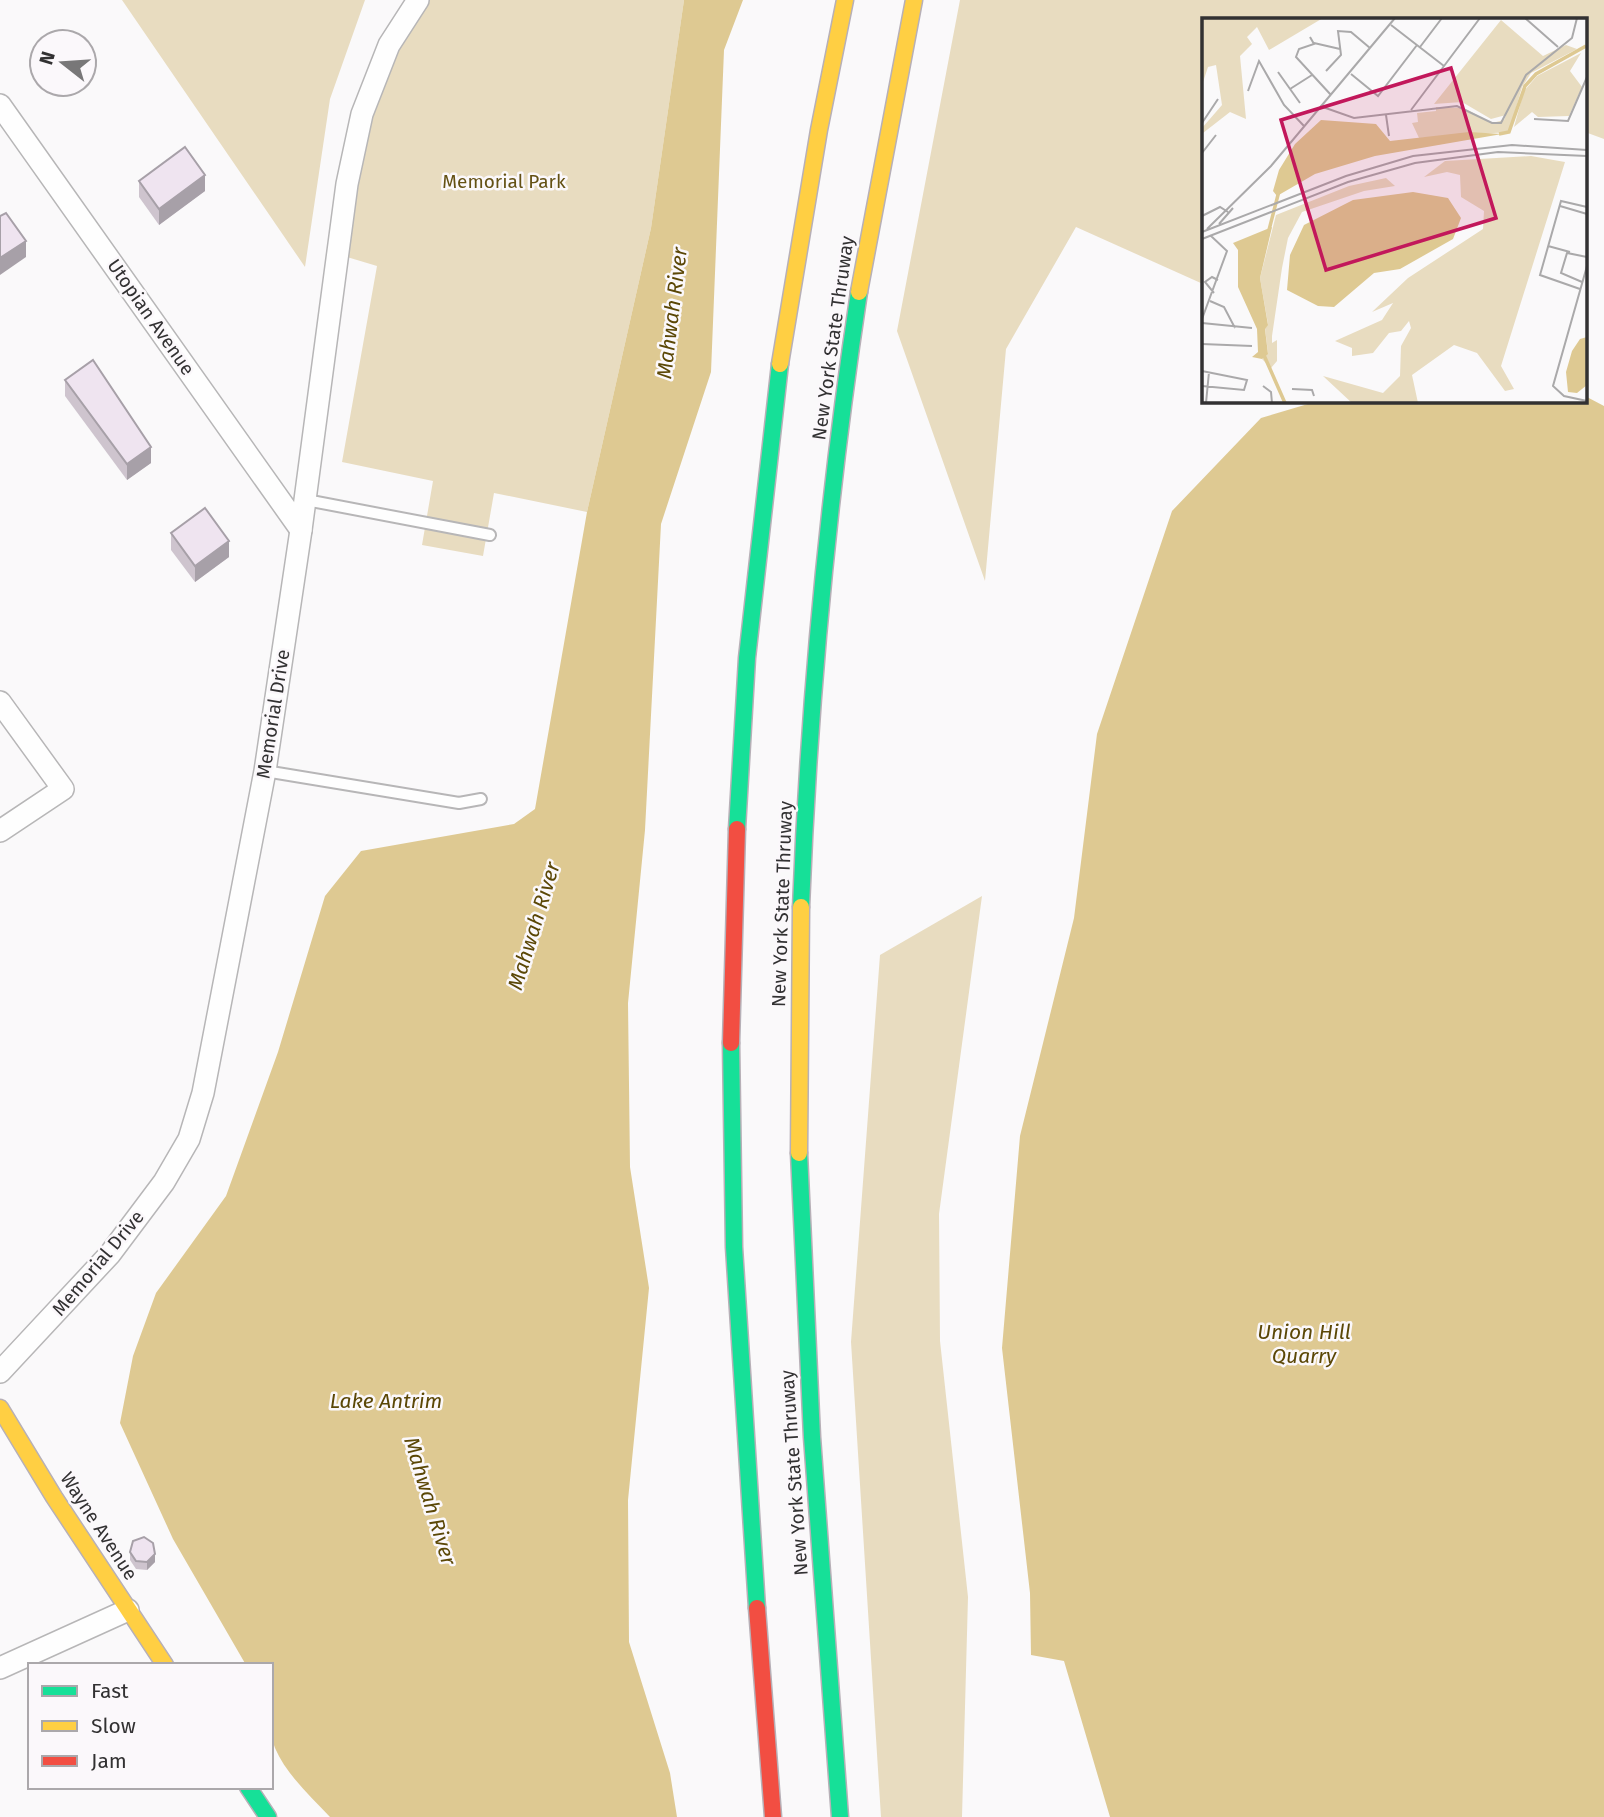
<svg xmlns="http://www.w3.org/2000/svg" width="1604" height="1817" font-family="'Fira Sans',sans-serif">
<rect width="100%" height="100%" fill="#faf9fa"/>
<!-- green -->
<g fill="#e8dcc0">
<polygon points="122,0 365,0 330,99 305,267"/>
<polygon points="418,0 684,0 651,228 587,512 494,493 483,556 422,545 433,481 342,462 377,266 337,254 362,114"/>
<polygon points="960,0 1604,0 1604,139 1585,132 1585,19 1203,19 1203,284 1076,227 1006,349 985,581 897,331"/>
<polygon points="982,896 939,1214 940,1341 968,1597 962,1817 881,1817 851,1342 880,955"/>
</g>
<!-- water -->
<g fill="#dec992">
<path d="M684,0H743L724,50L711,372L661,524L645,830L628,1003L630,1167L649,1288L628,1500L629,1642L670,1773L677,1817H330C311,1797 286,1774 275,1748C266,1723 271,1690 271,1665H246L173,1539L120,1423L133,1356L156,1293L226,1196L278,1052L325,896L361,851L514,824L535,809L587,512L651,228Z"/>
<polygon points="1585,396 1604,406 1604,1817 1110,1817 1064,1661 1031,1655 1030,1593 1002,1348 1020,1136 1074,918 1097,734 1172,511 1261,418 1318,401 1585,401"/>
</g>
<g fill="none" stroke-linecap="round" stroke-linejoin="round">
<!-- lane casing -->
<g stroke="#b7b6b7" stroke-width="14">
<g id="lane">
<polyline points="306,500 490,535"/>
<polyline points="265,771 459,803 481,799"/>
</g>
</g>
<!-- street casing -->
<g stroke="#b7b6b7" stroke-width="24">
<g id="street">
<polyline points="0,105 301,530"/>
<polyline points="0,702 63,789 0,831"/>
<polyline points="0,1372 110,1254 164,1182 189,1139 203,1093 265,771 301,530 347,184 362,114 389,45 418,0"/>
<polyline points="0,1668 128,1610"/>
</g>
</g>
<!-- fast casing -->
<g stroke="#b7b0b7" stroke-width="19">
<g id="fast">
<polyline points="737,829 747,658 780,364"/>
<path d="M801,907C809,701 828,497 859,292"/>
<polyline points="731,1043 734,1247 757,1608"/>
<polyline points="799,1153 812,1437 840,1817"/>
<polyline points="248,1787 268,1817"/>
</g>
</g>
<!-- slow casing -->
<g stroke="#b7b0b7" stroke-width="19">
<g id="slow">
<polyline points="859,292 914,0"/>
<polyline points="780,364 819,130 845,0"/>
<polyline points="799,1153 801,907"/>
<polyline points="0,1408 54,1497 165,1665"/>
</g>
</g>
<!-- jam casing -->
<g stroke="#b7b0b7" stroke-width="19">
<g id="jam">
<polyline points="731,1043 737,829"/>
<polyline points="757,1608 773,1817"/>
</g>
</g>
<!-- lane -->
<use href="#lane" stroke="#fefefe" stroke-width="10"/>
<!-- street -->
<use href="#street" stroke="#fefefe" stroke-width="21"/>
<!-- fast -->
<use href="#fast" stroke="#16e098" stroke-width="16"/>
<!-- slow -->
<use href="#slow" stroke="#ffcf43" stroke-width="16"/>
<!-- jam -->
<use href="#jam" stroke="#f24e42" stroke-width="16"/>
</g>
<!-- wall -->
<g fill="#cec4ce">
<polygon points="139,181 205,191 159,225 139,197"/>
<polygon points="65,380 151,463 127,480 65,396"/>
<polygon points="171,533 229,557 195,582 171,550"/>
<polygon points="130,1552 155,1562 147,1570 136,1569 130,1560"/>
</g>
<!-- shaded-wall -->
<g fill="#a7a0a8">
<polygon points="205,175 205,191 159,225 159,209"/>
<polygon points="26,241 26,257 0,275 0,258"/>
<polygon points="151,447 151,463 127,480 127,464"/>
<polygon points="229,541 229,557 195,582 195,566"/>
<polygon points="155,1554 155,1562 147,1570 147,1562"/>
</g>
<!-- building -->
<g fill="#efe4f0" stroke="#a7a0a8" stroke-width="2">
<polygon points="185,147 205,175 159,209 139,181"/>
<polygon points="6,213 26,241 0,258 0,216"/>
<polygon points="93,360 151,447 127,464 65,380"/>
<polygon points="205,508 229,541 195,566 171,533"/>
<polygon points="144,1537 153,1543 155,1554 147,1562 136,1561 130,1552 133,1541"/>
</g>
<g text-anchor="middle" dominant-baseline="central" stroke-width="5" stroke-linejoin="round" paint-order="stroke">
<!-- park labels -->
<g font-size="19" fill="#645114" stroke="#fbf8fb">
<text x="504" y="181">Memorial Park</text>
</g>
<!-- street labels -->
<g font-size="19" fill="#323132" stroke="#fbf8fb">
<text transform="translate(151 317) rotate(55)">Utopian Avenue</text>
<text transform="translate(833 338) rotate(-82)">New York State Thruway</text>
<text transform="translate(273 714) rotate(-81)">Memorial Drive</text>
<text transform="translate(782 904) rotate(-88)">New York State Thruway</text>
<text transform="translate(98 1263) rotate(-50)">Memorial Drive</text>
<text transform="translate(794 1473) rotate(-94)">New York State Thruway</text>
<text transform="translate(99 1526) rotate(57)">Wayne Avenue</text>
</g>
<!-- water labels -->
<g font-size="21" font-style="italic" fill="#5b4706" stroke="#fbf8fb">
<text transform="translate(672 313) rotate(-83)">Mahwah River</text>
<text transform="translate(534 926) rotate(-73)">Mahwah River</text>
<text x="1304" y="1332">Union Hill<tspan x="1304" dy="24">Quarry</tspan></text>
<text x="386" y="1401">Lake Antrim</text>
<text transform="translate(430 1501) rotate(73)">Mahwah River</text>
</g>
</g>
<!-- overview -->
<g transform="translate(1202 18)">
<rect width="385" height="385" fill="#faf9fa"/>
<path d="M0,0H121L67,32L55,9L45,19L50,26L38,38L44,101L28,94L1,115L0,110L20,87L14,47L6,49L0,67ZM299,2L341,38L364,27L375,31L329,55L320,69L307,114L217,120L210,105L216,104L215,95L234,93V89L262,90L290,105L302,102L304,97L289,101L260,84L232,86ZM379,35L368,53L380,69L367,98L336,99L330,94L312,109L322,73L335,58ZM329,138L363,144L299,348L312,371L303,373L275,335L252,327L210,357L216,385H150L121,358L181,375L198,358L199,328L209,310L207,303L199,313L187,315L171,335L150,338V330L133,323L180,302L191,285L170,294L206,260L281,211L282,193L259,179L258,157L245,154L222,159L243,143ZM184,160L193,168L162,173L100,194L86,220L80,250L70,318V325L75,322V343L69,350L60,341L66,335L63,310L66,306L58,260L74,197L147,168Z" fill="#e8dcc0"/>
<path d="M119,102L174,106L188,123L267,114L300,116L173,138L113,156L75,178L71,173L77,152L93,126ZM211,174L246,180L259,200L251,221L198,251L172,255L132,289L116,288L85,272L88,237L102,207L151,182ZM70,209L58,260L66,307L63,311L66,336L60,341L50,339L56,334L55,311L36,269V232L31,225ZM385,319V367L375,375L366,374L364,354L370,333L378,321Z" fill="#dec992"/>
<path fill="none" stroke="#dec992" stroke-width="3.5" d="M297,116L307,114L323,68L334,56L384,28M67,212L77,173M61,335L83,385"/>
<path fill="none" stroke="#aaa9aa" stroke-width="2" d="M323,0L356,29M189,7L242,48M108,19L112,26L97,31L94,39L129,77M112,25L138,31M218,29L240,0M124,53L139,37L136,13L149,14L168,30M76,54L98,85M149,56L176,78L215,27M88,71L110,57M46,73L57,43L82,87L102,108M118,88L152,100L255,88L290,105H299L324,57L370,20L375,0M209,92L278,0M184,97L187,118M332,101L366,103L385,59M0,105L16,81M0,135L14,117M358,188L385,196M0,198L18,189L26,194M17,206L31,190M5,211L69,148L193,0M0,214L144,158L211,138L310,127L385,132M0,221L146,164L213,145L296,134L385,138M346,228L368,234M385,248L351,368L362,378L385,383M380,264L359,255L365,235L385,239M378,271L338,257L359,183L385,189M12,275L3,264L10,259L16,262M8,283L22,289L33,310M0,301L25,233L8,217M0,305L50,310M0,326L50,328M0,353L45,362L42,372L0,368M61,368L69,374L70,385M90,371L110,372L112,378M4,385L7,354"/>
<path fill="#c2185b" fill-opacity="0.15" stroke="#c2185b" stroke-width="3.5" d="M249,50L294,200L124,252L79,102Z"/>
<rect width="385" height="385" fill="none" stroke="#323132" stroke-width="3.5"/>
</g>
<!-- legend -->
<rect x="28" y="1663" width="245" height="126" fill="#fbf8fb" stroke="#aba8ab" stroke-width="2"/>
<rect x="42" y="1686" width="35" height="10" fill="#16e098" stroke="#aba8ab" stroke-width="2"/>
<text x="91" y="1698" font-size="21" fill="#323132">Fast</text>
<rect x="42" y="1721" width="35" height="10" fill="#ffcf43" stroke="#aba8ab" stroke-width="2"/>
<text x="91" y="1733" font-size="21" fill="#323132">Slow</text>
<rect x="42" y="1756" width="35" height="10" fill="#f24e42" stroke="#aba8ab" stroke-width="2"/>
<text x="91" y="1768" font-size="21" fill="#323132">Jam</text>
<!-- north arrow -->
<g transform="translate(63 63) rotate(287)"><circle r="33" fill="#fbf8fb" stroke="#aba8ab" stroke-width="2"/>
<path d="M0-5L12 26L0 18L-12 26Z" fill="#787778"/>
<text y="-10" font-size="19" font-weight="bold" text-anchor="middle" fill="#323132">N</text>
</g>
</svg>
